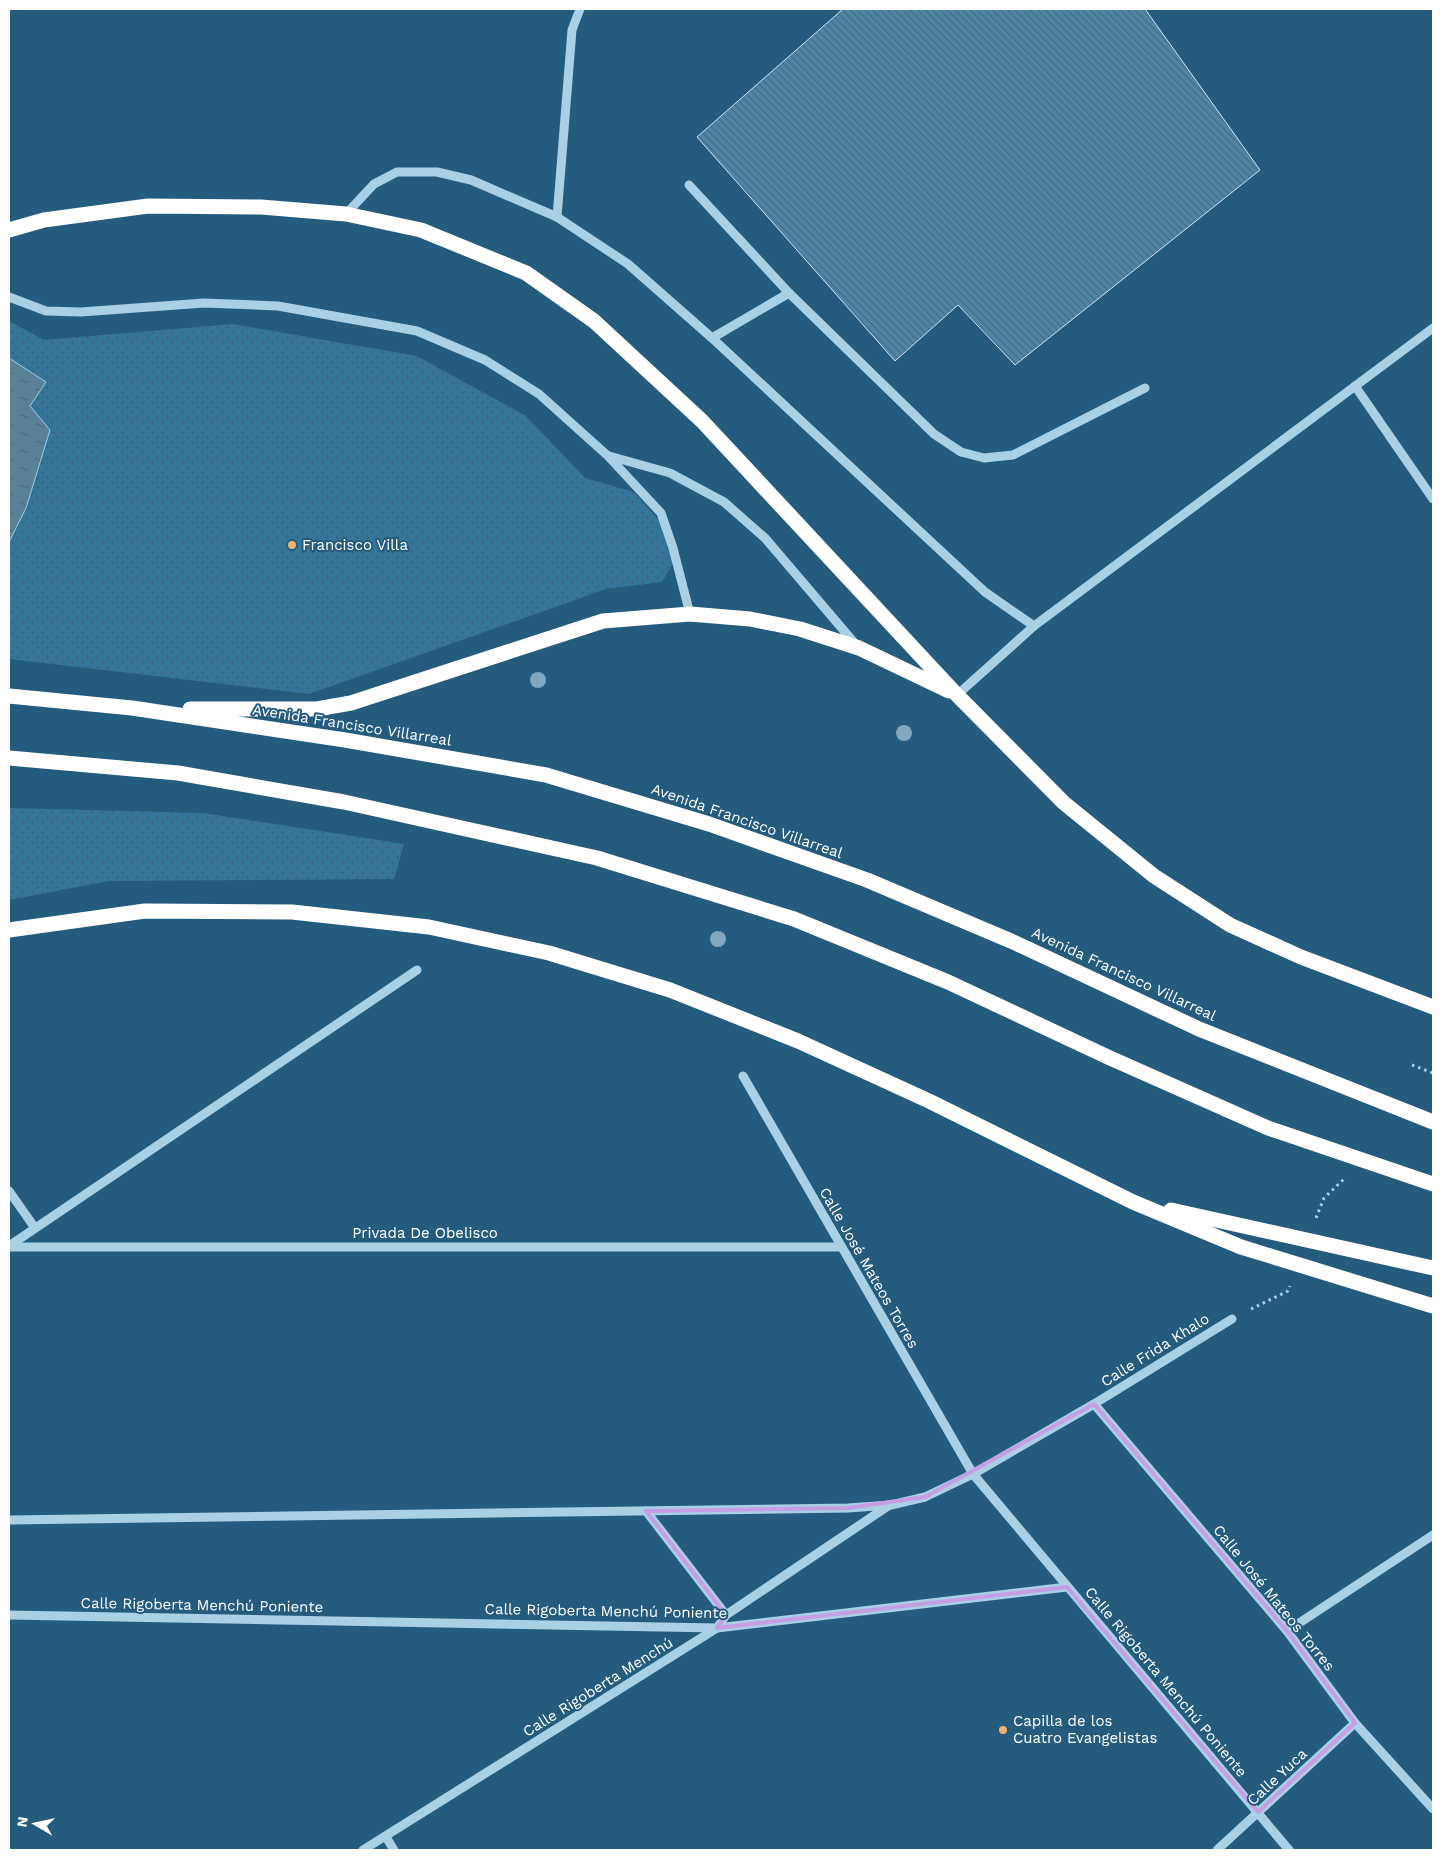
<svg xmlns="http://www.w3.org/2000/svg" width="1442" height="1859" font-family="'Work Sans',sans-serif">
<defs>
<pattern id="park-dots" width="8" height="8" patternUnits="userSpaceOnUse" patternTransform="scale(1.25)"><rect width="8" height="8" fill="#35759a"/><path d="M2 2h.1M6 6h.1" fill="none" stroke="#425e6f" stroke-width="1.8" stroke-linecap="round"/></pattern>
<pattern id="water-ripples" width="26" height="14" patternUnits="userSpaceOnUse" patternTransform="scale(1.25)"><rect width="26" height="14" fill="#598298"/><path d="M2 4q2-2 4 0t4 0M15 11q2-2 4 0t4 0" fill="none" stroke="#536a76"/></pattern>
<pattern id="building-back-hatch" width="6" height="6" patternUnits="userSpaceOnUse" patternTransform="scale(1.25)"><rect width="6" height="6" fill="#4d86a7"/><path d="M-1 5l2 2M0 0l6 6M5-1l2 2" fill="none" stroke="#4d6c7e"/></pattern>
</defs>
<rect width="100%" height="100%" fill="#255c7e"/>
<!-- park -->
<g fill="url(#park-dots)">
<polygon points="9,321 44,340 233,324 417,356 526,416 585,478 634,492 660,522 675,559 662,582 606,589 309,694 9,659"/>
<polygon points="9,808 203,813 404,844 394,879 109,881 9,900"/>
</g>
<!-- water -->
<polygon fill="url(#water-ripples)" stroke="#9ecde6" points="9,358 46,382 30,406 50,430 26,508 9,542"/>
<!-- building -->
<polygon fill="url(#building-back-hatch)" stroke="#cde6f5" points="843,9 1145,9 1260,170 1015,365 958,305 895,361 697,137"/>
<g fill="none" stroke-linecap="round" stroke-linejoin="round">
<!-- path -->
<g stroke="#aad0e6" stroke-width="3" stroke-dasharray="2.5 4" stroke-linecap="butt">
<polyline points="1412,1065 1433,1073"/>
<polyline points="1316,1218 1324,1198 1344,1179"/>
<polyline points="1251,1309 1288,1291 1290,1286"/>
</g>
<!-- minor -->
<g stroke="#aad0e6" stroke-width="9">
<polyline points="689,185 789,293"/>
<polyline points="346,214 374,184 397,172 437,172 471,180 557,217 628,264 712,338 985,592 1034,626"/>
<polyline points="557,217 572,30 580,9"/>
<polyline points="9,297 46,311 81,312 204,303 278,306 417,331 485,360 539,394 608,456 661,513 673,548 690,614"/>
<polyline points="712,338 789,293 934,434 961,452 984,458 1013,455 1145,388"/>
<polyline points="1355,386 1433,499"/>
<polyline points="609,456 670,473 724,502 765,538 857,646"/>
<polyline points="957,695 1034,626 1433,328"/>
<polyline points="743,1076 973,1474 1289,1850"/>
<polyline points="9,1191 35,1228"/>
<polyline points="9,1246 417,970"/>
<polyline points="9,1247 841,1247"/>
<polyline points="1094,1404 1287,1631 1355,1723 1433,1809"/>
<polyline points="646,1511 726,1615"/>
<polyline points="9,1520 848,1508 891,1505 925,1497 973,1474 1094,1404 1232,1319"/>
<polyline points="9,1615 717,1628 1067,1587"/>
<polyline points="1287,1631 1433,1535"/>
<polyline points="386,1837 394,1850"/>
<polyline points="363,1850 717,1628 726,1615 888,1506"/>
<polyline points="1217,1850 1355,1723"/>
</g>
<!-- highway -->
<g stroke="#fff" stroke-width="15">
<polyline points="9,230 44,220 148,206 261,207 346,214 421,230 526,273 594,321 702,421 957,695 1064,803 1154,876 1230,925 1301,957 1433,1007"/>
<polyline points="9,696 132,708 345,740 546,775 709,824 867,880 1011,941 1199,1029 1433,1122"/>
<polyline points="190,709 317,709 351,703 603,621 690,614 750,619 800,629 859,648 949,691"/>
<polyline points="9,758 178,773 344,802 597,858 794,919 948,982 1110,1058 1268,1128 1433,1184"/>
<polyline points="9,930 145,911 292,912 429,927 549,953 670,990 798,1041 929,1101 1133,1202 1241,1247 1433,1306"/>
<polyline points="1171,1210 1433,1268"/>
</g>
</g>
<!-- trees -->
<g fill="#81a8bf">
<circle cx="538" cy="680" r="8"/>
<circle cx="904" cy="733" r="8"/>
<circle cx="718" cy="939" r="8"/>
</g>
<!-- marked area -->
<path fill="none" stroke="#c4a0e2" stroke-width="4" stroke-linejoin="round" d="M1094,1404L1287,1631L1355,1723L1258,1812L1067,1587L717,1628L726,1615L646,1511L848,1508L925,1497Z"/>
<!-- markers -->
<g fill="#efb26e" stroke="#255c7e" stroke-width="2">
<circle cx="292" cy="545" r="5"/>
<circle cx="1003" cy="1730" r="5"/>
</g>
<g text-anchor="middle" dominant-baseline="central" stroke-width="4" stroke-linejoin="round" paint-order="stroke">
<!-- poi labels -->
<g font-size="15" fill="#fff" stroke="#255c7e" text-anchor="start">
<text x="302" y="545">Francisco Villa</text>
<text x="1013" y="1721">Capilla de los<tspan x="1013" dy="17">Cuatro Evangelistas</tspan></text>
</g>
<!-- street labels -->
<g font-size="15" fill="#fff" stroke="#255c7e">
<text transform="translate(352 725) rotate(9)">Avenida Francisco Villarreal</text>
<text transform="translate(747 821) rotate(19)">Avenida Francisco Villarreal</text>
<text transform="translate(1124 974) rotate(25)">Avenida Francisco Villarreal</text>
<text x="425" y="1233">Privada De Obelisco</text>
<text transform="translate(869 1268) rotate(60)">Calle José Mateos Torres</text>
<text transform="translate(1155 1350) rotate(-32)">Calle Frida Khalo</text>
<text transform="translate(1274 1598) rotate(51)">Calle José Mateos Torres</text>
<text transform="translate(202 1605) rotate(1)">Calle Rigoberta Menchú Poniente</text>
<text transform="translate(606 1611) rotate(1)">Calle Rigoberta Menchú Poniente</text>
<text transform="translate(1166 1682) rotate(50)">Calle Rigoberta Menchú Poniente</text>
<text transform="translate(598 1687) rotate(-32)">Calle Rigoberta Menchú</text>
<text transform="translate(1277 1777) rotate(-43)">Calle Yuca</text>
</g>
</g>
<!-- border -->
<rect width="1442" height="1859" fill="none" stroke="#ffffff" stroke-width="20"/>
<!-- north arrow -->
<g transform="translate(35 1824) rotate(279)" stroke="#255c7e" stroke-width="4" paint-order="stroke">
<path d="M0-4L9 19L0 12L-9 19Z" fill="#ffffff"/>
<text y="-8" font-size="14" font-weight="bold" text-anchor="middle" fill="#ffffff">N</text>
</g>
</svg>
